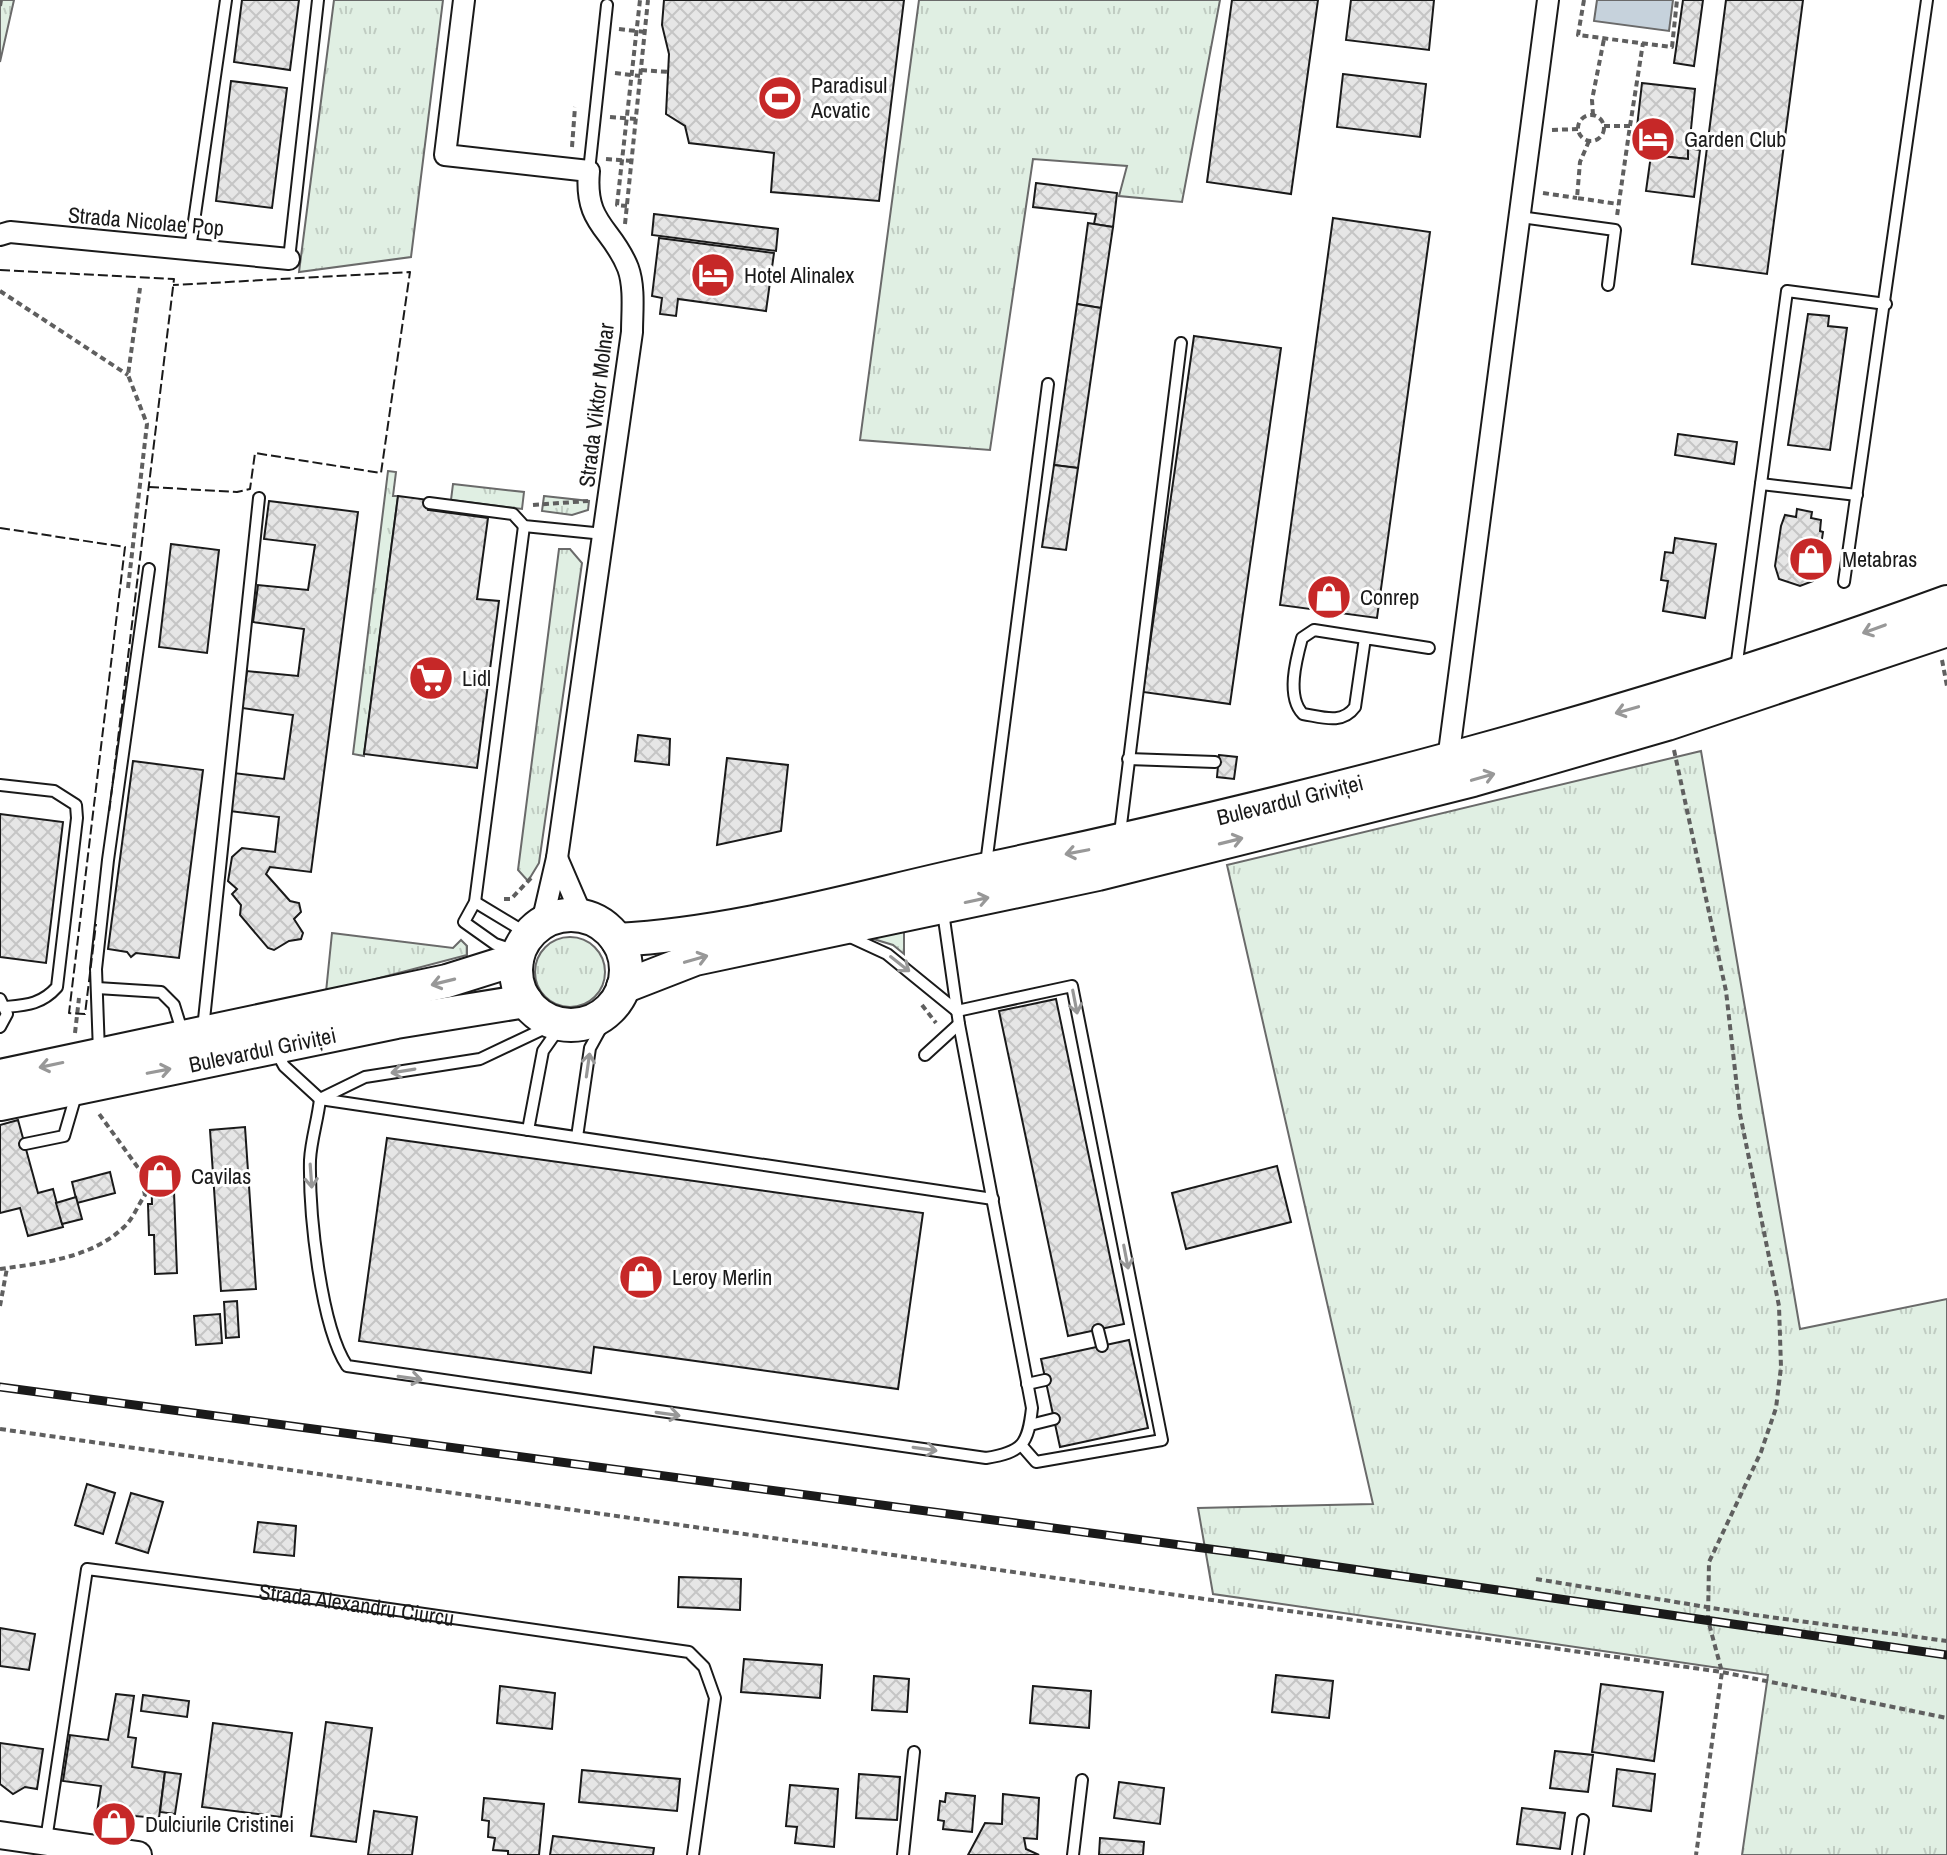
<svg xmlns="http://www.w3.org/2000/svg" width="1947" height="1855" font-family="'Archivo Narrow',sans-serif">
<defs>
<pattern id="grass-tufts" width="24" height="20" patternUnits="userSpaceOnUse" patternTransform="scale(2)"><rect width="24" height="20" fill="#e0efe3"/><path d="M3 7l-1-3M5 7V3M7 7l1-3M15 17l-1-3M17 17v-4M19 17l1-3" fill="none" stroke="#c0ccc2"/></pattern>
<pattern id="building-cross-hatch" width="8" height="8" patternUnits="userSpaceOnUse" patternTransform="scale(2)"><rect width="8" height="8" fill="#e6e6e6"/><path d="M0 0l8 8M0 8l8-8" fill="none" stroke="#c5c5c5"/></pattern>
</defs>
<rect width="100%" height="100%" fill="#fff"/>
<!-- grass -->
<g fill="url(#grass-tufts)" stroke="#6a6a6a" stroke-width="2">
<polygon points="0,0 14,0 0,62"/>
<polygon points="334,0 443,0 411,257 299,272"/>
<polygon points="919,0 1220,0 1182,202 1119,196 1127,166 1033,159 990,450 860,440"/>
<polygon points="388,471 396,472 393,496 398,496 364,756 353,754"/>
<polygon points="453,484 524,492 522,509 451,500"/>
<polygon points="544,496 589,501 588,510 572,515 542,511"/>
<polygon points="559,549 570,549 582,563 539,863 528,881 518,870"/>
<polygon points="1701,751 1800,1329 1947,1299 1947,1855 1742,1855 1768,1675 1213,1594 1198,1508 1373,1504 1227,865"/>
<polygon points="904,928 904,954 893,945 867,937"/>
<polygon points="332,933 453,948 461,940 467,946 467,955 326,992"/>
<circle cx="570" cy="972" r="35"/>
</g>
<!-- water -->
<polygon fill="#c6d2dc" stroke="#6a6a6a" stroke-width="2" points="1597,0 1673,0 1669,31 1594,21"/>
<!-- building -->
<g fill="url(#building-cross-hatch)" stroke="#1a1a1a" stroke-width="2">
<polygon points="242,0 299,0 290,70 234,62"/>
<polygon points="664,0 904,0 879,201 771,192 774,153 689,143 685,126 666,114 669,54 662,25"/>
<polygon points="1232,0 1318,0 1291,194 1207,182"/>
<polygon points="1351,0 1434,0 1429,50 1346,40"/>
<polygon points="1683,0 1703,0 1694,66 1674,63"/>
<polygon points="1726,0 1803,0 1767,274 1692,264"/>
<polygon points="1343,74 1426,84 1420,137 1337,127"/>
<polygon points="231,81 287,88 272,208 216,201"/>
<polygon points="1642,83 1695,89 1688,159 1641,154 1645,128 1637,127"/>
<polygon points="1688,148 1700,150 1694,197 1646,191 1651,155 1688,159"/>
<polygon points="1036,183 1117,193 1113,227 1094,224 1096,214 1033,207"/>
<polygon points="654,214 778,229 776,251 652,235"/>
<polygon points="1333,218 1430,232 1377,618 1280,605"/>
<polygon points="1088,223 1113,227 1101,308 1077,304"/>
<polygon points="659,238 774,253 766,311 678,299 676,316 660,314 662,298 652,296"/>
<polygon points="1077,304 1101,308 1078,468 1054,465"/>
<polygon points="1808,314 1829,316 1828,326 1847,328 1830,450 1788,445"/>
<polygon points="1194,336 1281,348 1230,704 1143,692"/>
<polygon points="1678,434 1737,442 1734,464 1675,455"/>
<polygon points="1054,465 1078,468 1066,550 1042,547"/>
<polygon points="398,496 429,500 428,510 488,518 477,599 499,601 477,768 364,754"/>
<polygon points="269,501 358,512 311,872 270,867 266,874 290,901 299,903 301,912 294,919 303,933 301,939 289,941 274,950 268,948 240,915 241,905 232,894 237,889 228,881 232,857 242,848 275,852 279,817 229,811 234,773 284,779 293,715 242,708 247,671 298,676 304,629 253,622 258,585 308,590 315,545 264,539"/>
<polygon points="1797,509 1812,512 1811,518 1821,520 1820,531 1823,532 1817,572 1814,571 1813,581 1800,586 1779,579 1775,566 1781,526 1785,515 1796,517"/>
<polygon points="1675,538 1716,544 1705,618 1663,611 1668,581 1661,580 1665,552 1673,553"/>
<polygon points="171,544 219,550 207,653 159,647"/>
<polygon points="638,735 670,739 669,765 635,761"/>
<polygon points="1219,755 1237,757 1234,779 1217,777"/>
<polygon points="727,758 788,765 781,831 717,845"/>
<polygon points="133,761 203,770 179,958 136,953 131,957 127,952 108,949"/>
<polygon points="0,814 63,822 46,963 0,957"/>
<polygon points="1056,999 1124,1324 1068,1336 999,1011"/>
<polygon points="18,1120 38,1193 53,1189 63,1227 28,1236 20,1208 0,1213 0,1125"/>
<polygon points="245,1127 256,1289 221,1291 210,1130"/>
<polygon points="387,1138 923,1213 898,1389 594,1347 591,1373 359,1341"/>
<polygon points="173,1164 177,1273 155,1274 154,1235 149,1235 148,1204 152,1204 151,1165"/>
<polygon points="1277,1166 1291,1222 1186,1249 1172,1193"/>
<polygon points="110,1172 115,1193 77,1203 72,1182"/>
<polygon points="76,1197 82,1219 62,1224 56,1203"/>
<polygon points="237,1301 239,1337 226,1338 224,1302"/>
<polygon points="220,1314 222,1343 196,1345 194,1316"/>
<polygon points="1129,1340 1148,1428 1060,1447 1041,1359"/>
<polygon points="87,1484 115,1493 103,1534 75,1525"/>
<polygon points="131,1493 163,1502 148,1553 116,1543"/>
<polygon points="258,1522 296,1526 294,1556 254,1552"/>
<polygon points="679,1577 741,1579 740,1610 678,1607"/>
<polygon points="0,1628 35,1634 29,1670 0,1666"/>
<polygon points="744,1659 822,1665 820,1698 741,1692"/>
<polygon points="1276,1675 1333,1681 1329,1718 1272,1712"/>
<polygon points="874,1676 909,1679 907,1712 872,1710"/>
<polygon points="1601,1684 1663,1692 1654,1761 1592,1752"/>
<polygon points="500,1686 555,1693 552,1729 497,1723"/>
<polygon points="1033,1686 1091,1691 1089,1728 1030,1723"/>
<polygon points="116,1694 134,1696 128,1737 136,1738 132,1767 165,1772 159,1818 122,1815 121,1822 134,1824 133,1831 95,1826 101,1786 63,1781 70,1735 108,1740"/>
<polygon points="143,1695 189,1701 187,1717 141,1711"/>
<polygon points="326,1722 372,1728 356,1842 311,1836"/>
<polygon points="213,1723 292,1733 281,1817 202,1807"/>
<polygon points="0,1743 43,1749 37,1789 25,1787 13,1794 0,1784"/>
<polygon points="1555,1751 1593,1755 1588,1792 1550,1788"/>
<polygon points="1617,1769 1655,1774 1651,1811 1613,1806"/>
<polygon points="582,1770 680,1779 677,1811 579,1802"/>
<polygon points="165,1772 181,1774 175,1814 160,1812"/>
<polygon points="859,1774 900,1777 897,1820 856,1818"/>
<polygon points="1119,1782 1164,1788 1160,1824 1114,1818"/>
<polygon points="790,1785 838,1789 834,1847 795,1843 797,1827 786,1826"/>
<polygon points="946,1793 975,1796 972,1832 943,1829 944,1821 938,1820 940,1801 945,1802"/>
<polygon points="1003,1794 1039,1798 1037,1839 1024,1838 1026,1849 1039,1855 968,1855 985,1823 1002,1824"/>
<polygon points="484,1798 544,1804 539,1855 508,1855 508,1851 493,1850 495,1838 488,1837 489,1821 482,1820"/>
<polygon points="1522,1808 1565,1813 1560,1849 1517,1844"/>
<polygon points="374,1811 417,1817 412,1855 368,1855"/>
<polygon points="553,1836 654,1848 653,1855 550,1855"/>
<polygon points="1100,1838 1144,1842 1143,1855 1099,1855"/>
</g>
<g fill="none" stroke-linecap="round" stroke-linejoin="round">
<!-- service casing -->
<g stroke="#1a1a1a" stroke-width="14">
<g id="service">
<polyline points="589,171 607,5"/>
<polyline points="1520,217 1615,230 1608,285"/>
<polyline points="190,249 226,0"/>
<polyline points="289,259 318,0"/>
<polyline points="1761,484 1857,495"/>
<polyline points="429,503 513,514 524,526 604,534"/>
<polyline points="1844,582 1927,0"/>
<path d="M1365,638L1355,707C1342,725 1322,717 1303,714C1286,697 1296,660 1302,638L1314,630L1429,648"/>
<polyline points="1736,669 1787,291 1886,304"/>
<polyline points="1128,759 1215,762"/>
<path d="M0,785L54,791L76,805L77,818L57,987C42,1004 27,1005 6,1007"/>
<polyline points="1120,833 1181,343"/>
<polyline points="986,864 1048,384"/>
<polyline points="475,902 528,934"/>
<polyline points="848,936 887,954 957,1011"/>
<polyline points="516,951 495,944 464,922 475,902 524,526"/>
<polyline points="97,988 161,992 174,1005 183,1034"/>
<polyline points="0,999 7,1014 0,1027"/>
<polyline points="957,1011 1072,986 1162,1440 1036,1462 1022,1446"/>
<polyline points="203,1029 259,498"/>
<polyline points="99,1052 96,969 108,860 149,569"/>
<polyline points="277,1053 284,1066 320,1099 993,1199"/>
<polyline points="925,1055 959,1024"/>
<polyline points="322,1098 365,1077 480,1059 556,1023"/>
<path d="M320,1099C318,1119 311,1140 310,1160C309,1211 320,1325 347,1366L986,1458C1023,1452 1028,1444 1032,1408L959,1024L943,912"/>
<polyline points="528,1130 543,1051 562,1024"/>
<polyline points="577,1137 590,1048 617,999"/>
<polyline points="25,1144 64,1136 76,1095"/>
<polyline points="1098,1330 1102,1346"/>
<polyline points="1027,1384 1045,1380"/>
<polyline points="1030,1425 1054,1419"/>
<path id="s1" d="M46,1840L87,1569L320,1599L689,1652L704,1667L715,1698L693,1855"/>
<polyline points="903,1855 914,1752"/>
<polyline points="1073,1855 1082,1780"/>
<polyline points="1578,1855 1583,1820"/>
</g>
</g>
<!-- minor casing -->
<g stroke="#1a1a1a" stroke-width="24">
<g id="minor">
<path d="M464,0L445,155L589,171C584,225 612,227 628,268C635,287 632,313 632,332L557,858L542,923"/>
<polyline points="0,235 10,232 289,259"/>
<polyline points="1448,760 1548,0"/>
<polyline points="557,858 582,916"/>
</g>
</g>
<!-- tertiary casing -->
<g stroke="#1a1a1a" stroke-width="30">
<polyline id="tertiary" points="0,1835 138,1855"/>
</g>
<!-- primary casing -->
<g stroke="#1a1a1a" stroke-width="36">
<g id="primary">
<circle cx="571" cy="970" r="55"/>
<path id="s2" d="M617,940C741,933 863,896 983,870C1310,801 1633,717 1947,602"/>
<polyline points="623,987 695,959 1098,874 1473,780 1667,724 1947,630"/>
<polyline points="0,1076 447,981 517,959"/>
<path id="s3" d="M0,1104L396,1022L526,1001"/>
</g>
</g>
<!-- path -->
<g stroke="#5f5f5f" stroke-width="4" stroke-dasharray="6 4" stroke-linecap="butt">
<polyline points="1584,0 1578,35 1672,47 1677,0"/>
<polyline points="0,6 1,0"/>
<polyline points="619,29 645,32"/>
<polyline points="641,70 669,72"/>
<polyline points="615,73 640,76"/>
<circle cx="1591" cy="128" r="13"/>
<polyline points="1593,115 1592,100 1604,39"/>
<polyline points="610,117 636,119"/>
<polyline points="1604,126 1630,126 1617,216"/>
<polyline points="1630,126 1643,43"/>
<polyline points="1552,130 1578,129"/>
<polyline points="1589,141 1580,162 1577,198 1618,204"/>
<polyline points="572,147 575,107"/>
<polyline points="606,159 632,161"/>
<polyline points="1543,193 1577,198"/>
<polyline points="627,206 617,205 640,0"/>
<polyline points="625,224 648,0"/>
<polyline points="0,291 128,375"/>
<polyline points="533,505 588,501"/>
<polyline points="128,588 147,424 128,375 140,288"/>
<polyline points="1942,660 1947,686"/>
<polyline points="1674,750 1726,991 1740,1114 1779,1306 1781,1367 1776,1408 1761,1452 1709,1562 1708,1620 1722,1672 1696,1855"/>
<polyline points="504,899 511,899 531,878"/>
<polyline points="922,1005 936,1023"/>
<polyline points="75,1033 79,998"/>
<path d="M0,1269C42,1263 92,1258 124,1227C133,1219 138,1205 145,1195L139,1169L97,1111"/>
<polyline points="0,1306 7,1268"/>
<polyline points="0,1429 1722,1672 1947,1718"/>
<polyline points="1536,1579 1755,1615 1947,1641"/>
</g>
<!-- service -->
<use href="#service" stroke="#fff" stroke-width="10"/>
<!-- minor -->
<use href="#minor" stroke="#fff" stroke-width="20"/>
<!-- tertiary -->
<use href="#tertiary" stroke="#fff" stroke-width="26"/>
<!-- primary -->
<use href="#primary" stroke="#fff" stroke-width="32"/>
<!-- rail casing -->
<g stroke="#1a1a1a" stroke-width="9">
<polyline id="rail" points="0,1387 1255,1555 1947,1655"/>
</g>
<!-- rail -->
<use href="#rail" stroke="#fff" stroke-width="6" stroke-dasharray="18" stroke-linecap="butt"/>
<!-- fence -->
<g stroke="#1a1a1a" stroke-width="2" stroke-dasharray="10 4" stroke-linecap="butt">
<polyline points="0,270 174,279 109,813"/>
<polyline points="149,487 237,492 250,489 255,453 381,473 410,272 173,285"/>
<polyline points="0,528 125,547 69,1013 85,1014 96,924"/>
</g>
</g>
<!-- one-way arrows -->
<defs><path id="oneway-shaft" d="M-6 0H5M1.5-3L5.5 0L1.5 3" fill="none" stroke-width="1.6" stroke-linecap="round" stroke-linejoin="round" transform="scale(2)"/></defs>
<g stroke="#989898">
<use href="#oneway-shaft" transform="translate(1874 629) rotate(160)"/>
<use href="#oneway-shaft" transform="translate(1627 710) rotate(164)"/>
<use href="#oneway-shaft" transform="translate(1483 777) rotate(-16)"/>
<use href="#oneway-shaft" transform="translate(1231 841) rotate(-14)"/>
<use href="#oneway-shaft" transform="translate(1077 852) rotate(169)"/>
<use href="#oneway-shaft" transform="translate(977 900) rotate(-12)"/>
<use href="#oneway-shaft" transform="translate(696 959) rotate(-16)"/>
<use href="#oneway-shaft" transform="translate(900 964) rotate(38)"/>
<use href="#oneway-shaft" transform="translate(443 982) rotate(166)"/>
<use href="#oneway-shaft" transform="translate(1075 1002) rotate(79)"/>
<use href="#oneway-shaft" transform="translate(51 1065) rotate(168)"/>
<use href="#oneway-shaft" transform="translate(588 1065) rotate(-82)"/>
<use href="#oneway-shaft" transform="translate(159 1071) rotate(-11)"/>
<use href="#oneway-shaft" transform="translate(403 1071) rotate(171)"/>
<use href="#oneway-shaft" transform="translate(311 1176) rotate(86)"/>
<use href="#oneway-shaft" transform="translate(1126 1257) rotate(79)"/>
<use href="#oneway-shaft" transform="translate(410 1378) rotate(8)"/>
<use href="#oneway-shaft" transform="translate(668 1414) rotate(8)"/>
<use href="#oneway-shaft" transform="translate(925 1449) rotate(8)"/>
</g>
<!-- icons -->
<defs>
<g id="stadium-disc" transform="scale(2.3)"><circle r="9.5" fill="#c62828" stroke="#fff"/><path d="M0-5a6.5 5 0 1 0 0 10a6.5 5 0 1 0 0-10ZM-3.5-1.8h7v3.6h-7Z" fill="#fff"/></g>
<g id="hotel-disc" transform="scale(2.3)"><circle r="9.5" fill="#c62828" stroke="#fff"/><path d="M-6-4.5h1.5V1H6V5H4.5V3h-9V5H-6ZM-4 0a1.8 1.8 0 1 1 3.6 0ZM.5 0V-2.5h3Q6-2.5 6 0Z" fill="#fff"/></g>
<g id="shop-disc" transform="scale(2.3)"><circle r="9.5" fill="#c62828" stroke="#fff"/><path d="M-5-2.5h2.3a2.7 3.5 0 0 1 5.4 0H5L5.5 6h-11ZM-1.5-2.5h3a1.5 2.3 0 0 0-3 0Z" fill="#fff"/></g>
<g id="supermarket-disc" transform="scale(2.3)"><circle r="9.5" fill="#c62828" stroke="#fff"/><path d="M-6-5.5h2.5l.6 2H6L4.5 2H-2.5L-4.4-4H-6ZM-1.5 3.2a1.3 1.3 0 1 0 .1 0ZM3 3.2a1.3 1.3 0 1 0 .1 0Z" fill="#fff"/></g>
</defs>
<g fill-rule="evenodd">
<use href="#stadium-disc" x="780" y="98"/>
<use href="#hotel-disc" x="1653" y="139"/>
<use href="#hotel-disc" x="713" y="275"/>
<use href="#shop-disc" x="1811" y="559"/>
<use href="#shop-disc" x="1329" y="597"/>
<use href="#supermarket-disc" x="431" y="678"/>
<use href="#shop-disc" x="160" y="1176"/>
<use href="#shop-disc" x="641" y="1277"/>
<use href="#shop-disc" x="114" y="1824"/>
</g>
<g text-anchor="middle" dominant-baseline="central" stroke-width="6" stroke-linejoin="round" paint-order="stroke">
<!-- poi labels -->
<g font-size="22" fill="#1a1a1a" stroke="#fff" text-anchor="start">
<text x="811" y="85">Paradisul<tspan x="811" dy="25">Acvatic</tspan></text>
<text x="1684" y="139">Garden Club</text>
<text x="744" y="275">Hotel Alinalex</text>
<text x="1842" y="559">Metabras</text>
<text x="1360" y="597">Conrep</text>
<text x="462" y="678">Lidl</text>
<text x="191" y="1176">Cavilas</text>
<text x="672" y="1277">Leroy Merlin</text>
<text x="145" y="1824">Dulciurile Cristinei</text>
</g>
<!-- street labels -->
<g font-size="22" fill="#1a1a1a" stroke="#fff">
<text transform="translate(146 221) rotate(5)">Strada Nicolae Pop</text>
<text transform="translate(596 405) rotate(-83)">Strada Viktor Molnar</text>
<text stroke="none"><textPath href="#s2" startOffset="688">Bulevardul Griviței</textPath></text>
<text stroke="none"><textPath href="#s3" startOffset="268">Bulevardul Griviței</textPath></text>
<text stroke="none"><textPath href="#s1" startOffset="546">Strada Alexandru Ciurcu</textPath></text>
</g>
</g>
</svg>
